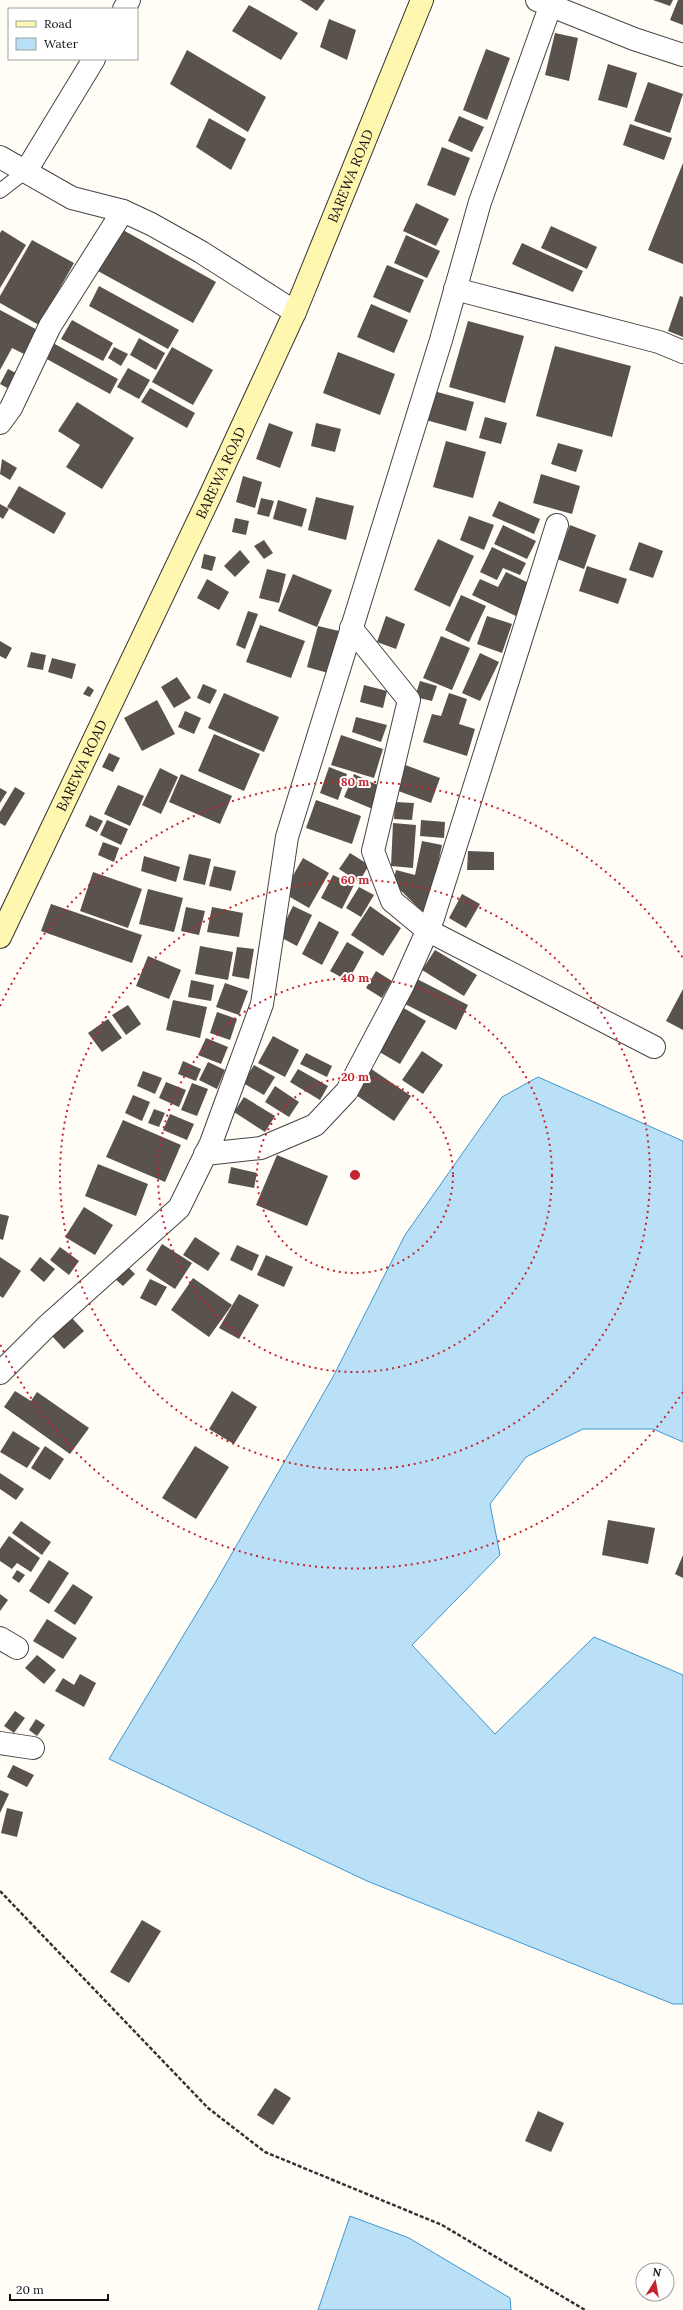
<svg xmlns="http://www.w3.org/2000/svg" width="683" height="2310" font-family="Lora,serif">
<rect width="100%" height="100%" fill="#fffdf5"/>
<!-- water -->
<g fill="#b9e0f7" stroke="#3f96cf">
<polygon points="538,1077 683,1141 683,1442 653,1429 583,1429 526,1457 490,1504 500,1555 412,1645 495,1734 594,1637 683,1675 683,2004 673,2004 367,1881 109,1759 215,1583 334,1375 405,1235 502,1097"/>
<polygon points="350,2216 409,2238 510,2298 511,2310 318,2310"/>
</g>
<!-- building -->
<g fill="#5a524d">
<polygon points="300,0 325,0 317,11"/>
<polygon points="653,0 673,0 670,6"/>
<polygon points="678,0 683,0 683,25 670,20"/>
<polygon points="249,5 298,33 281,60 232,31"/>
<polygon points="329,19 356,30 347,60 320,47"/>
<polygon points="555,33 578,38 569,81 545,75"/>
<polygon points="486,49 510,58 487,120 463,110"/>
<polygon points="187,50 266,97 248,132 170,84"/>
<polygon points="608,64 637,73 627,108 598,100"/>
<polygon points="648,82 683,94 670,133 634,121"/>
<polygon points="459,116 484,127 472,152 448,141"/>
<polygon points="209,118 246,139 231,170 196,147"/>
<polygon points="630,124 672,138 664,160 623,145"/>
<polygon points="442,147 470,158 455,196 427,185"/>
<polygon points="683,163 683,264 648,250"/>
<polygon points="416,203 449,219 436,246 403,231"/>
<polygon points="551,226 597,247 587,269 541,248"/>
<polygon points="2,230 26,245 0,288 0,233"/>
<polygon points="123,230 216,282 193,323 96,270"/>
<polygon points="406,235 440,251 427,278 394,263"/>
<polygon points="32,240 74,263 39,325 0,303 0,296"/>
<polygon points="522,243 583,271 573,292 512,264"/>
<polygon points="387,265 424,280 410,313 373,297"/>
<polygon points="99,286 179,330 168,349 89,306"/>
<polygon points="680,296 683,297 683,337 668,331"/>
<polygon points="371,304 408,320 394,353 357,337"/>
<polygon points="0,310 43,333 30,357 12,348 0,370"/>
<polygon points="72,320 113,343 103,361 61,339"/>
<polygon points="468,321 524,336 505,403 449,387"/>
<polygon points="139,338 165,353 156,370 130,355"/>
<polygon points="53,343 118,379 110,394 45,358"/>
<polygon points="555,346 631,366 612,437 536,416"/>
<polygon points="114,347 128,354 121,366 108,358"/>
<polygon points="172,347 213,370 193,405 152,382"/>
<polygon points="338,352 395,374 380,415 323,393"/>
<polygon points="128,368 150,380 139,399 117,387"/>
<polygon points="8,369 20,375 11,390 0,384"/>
<polygon points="150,388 195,413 187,428 141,402"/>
<polygon points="430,390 474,402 466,431 422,419"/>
<polygon points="77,402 134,438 102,489 66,467 80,445 58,431"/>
<polygon points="485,417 507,423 501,444 479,438"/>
<polygon points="269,423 293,432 280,468 256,459"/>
<polygon points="316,423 341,429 335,452 311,446"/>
<polygon points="446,441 486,452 473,498 433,487"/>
<polygon points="558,443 583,450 576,472 551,464"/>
<polygon points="2,459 17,468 10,480 0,474"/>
<polygon points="541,474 580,486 572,514 533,503"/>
<polygon points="243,476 262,482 255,508 236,502"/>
<polygon points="19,486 66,513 54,534 7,507"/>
<polygon points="316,497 354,506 346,540 308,530"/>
<polygon points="261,498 274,501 269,517 257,514"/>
<polygon points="278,500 307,509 302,527 273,519"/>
<polygon points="499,501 540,519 534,534 492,516"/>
<polygon points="0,504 9,509 3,519 0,517"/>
<polygon points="469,516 494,525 484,550 460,540"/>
<polygon points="235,518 249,521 246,535 232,532"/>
<polygon points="503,525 536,541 527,559 494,544"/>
<polygon points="570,525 596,535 584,569 557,559"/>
<polygon points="438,539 474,556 450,607 414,590"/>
<polygon points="264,540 273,553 264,559 254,546"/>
<polygon points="639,542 663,551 653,578 629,570"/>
<polygon points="492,547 526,563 520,575 503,568 497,580 480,572"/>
<polygon points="240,550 250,562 235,577 224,566"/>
<polygon points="204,554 216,557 212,571 201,568"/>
<polygon points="587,566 627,579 618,604 579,591"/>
<polygon points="267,569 286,574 279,603 259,598"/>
<polygon points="506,572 533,585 518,617 472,595 480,579 498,587"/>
<polygon points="293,574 332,590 317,627 278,611"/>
<polygon points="207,579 229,592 219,610 197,598"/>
<polygon points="461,595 486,606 469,642 445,630"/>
<polygon points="248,611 258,614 245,649 236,645"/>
<polygon points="386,616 405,624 396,649 377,642"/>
<polygon points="487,616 512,624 502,653 477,644"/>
<polygon points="260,625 305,641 291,678 246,662"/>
<polygon points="318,626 339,631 328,673 307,667"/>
<polygon points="441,636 470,648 452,690 423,678"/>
<polygon points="0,641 12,648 6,659 0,656"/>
<polygon points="31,652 46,655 43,670 27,667"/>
<polygon points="480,653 499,662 480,701 462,693"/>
<polygon points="52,658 76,664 72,679 48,672"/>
<polygon points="177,677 191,698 174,708 161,687"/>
<polygon points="420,681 437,686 432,701 415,697"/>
<polygon points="203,684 217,690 210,704 197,698"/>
<polygon points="364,685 387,691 383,708 360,702"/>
<polygon points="88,686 94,690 90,697 83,694"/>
<polygon points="224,693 279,717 264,752 208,728"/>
<polygon points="449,693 467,699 459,724 475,729 467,756 423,742 432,714 441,716"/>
<polygon points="157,700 175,734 142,751 124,718"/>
<polygon points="185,711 201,718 194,734 178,727"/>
<polygon points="356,717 387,725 381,742 352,732"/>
<polygon points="214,734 260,754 244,791 198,771"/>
<polygon points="341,735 383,749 374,778 331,765"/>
<polygon points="109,753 120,758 113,772 102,767"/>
<polygon points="400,763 440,778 431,803 390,788"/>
<polygon points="329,767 347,774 338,800 320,793"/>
<polygon points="160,768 178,777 161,814 142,805"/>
<polygon points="181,774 232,796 220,824 169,802"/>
<polygon points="354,774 384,788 375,810 344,797"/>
<polygon points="118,785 144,796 130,826 104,814"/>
<polygon points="15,787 25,793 5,826 0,823 0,812"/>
<polygon points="0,788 7,792 0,803"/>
<polygon points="316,800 361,816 352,844 306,828"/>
<polygon points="395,802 414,803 412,820 394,819"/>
<polygon points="90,815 103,821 97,832 85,826"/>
<polygon points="107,820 128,829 121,845 100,835"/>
<polygon points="421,820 445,822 444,838 420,836"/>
<polygon points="393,823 416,825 413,868 391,866"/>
<polygon points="422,841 442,845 427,916 393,883 396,870 415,875"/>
<polygon points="103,842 119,848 114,862 98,855"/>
<polygon points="468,851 494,852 494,870 467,870"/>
<polygon points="350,853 369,865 359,882 339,869"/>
<polygon points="189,854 211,859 205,885 183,880"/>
<polygon points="144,856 180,867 176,882 141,871"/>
<polygon points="303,858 329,873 309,908 283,893"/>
<polygon points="214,866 236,871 231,891 209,886"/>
<polygon points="93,872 142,889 128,928 80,911"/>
<polygon points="333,875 354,885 342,909 321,898"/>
<polygon points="359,887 374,895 361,917 346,908"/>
<polygon points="148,889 183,898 174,932 139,924"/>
<polygon points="462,894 480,904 466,928 449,918"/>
<polygon points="51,904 142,935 132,963 41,931"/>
<polygon points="293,906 312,915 297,946 278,936"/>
<polygon points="370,906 401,928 383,956 351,935"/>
<polygon points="186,907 205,911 199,935 181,931"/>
<polygon points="212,907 243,913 239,937 207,932"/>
<polygon points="319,921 339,932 322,965 302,954"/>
<polygon points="347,942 364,952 348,981 330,971"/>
<polygon points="200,946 233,952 228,980 195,974"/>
<polygon points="237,947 254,949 249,979 232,976"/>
<polygon points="435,950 477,975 464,996 422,970"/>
<polygon points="148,956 181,970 169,999 136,986"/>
<polygon points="376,971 392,981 382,998 366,988"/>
<polygon points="417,979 468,1005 456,1030 405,1004"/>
<polygon points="191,980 214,985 211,1001 188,997"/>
<polygon points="225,983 248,991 239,1015 216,1007"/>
<polygon points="683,989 683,1030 666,1021"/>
<polygon points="173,1000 207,1007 200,1038 166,1030"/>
<polygon points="128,1005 141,1024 126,1035 112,1015"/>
<polygon points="402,1007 426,1021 400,1064 376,1050"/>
<polygon points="217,1012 237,1019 230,1040 210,1033"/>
<polygon points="108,1019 122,1038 102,1052 88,1033"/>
<polygon points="273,1036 299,1050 285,1077 258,1063"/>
<polygon points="206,1038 228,1047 221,1064 198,1055"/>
<polygon points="422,1051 443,1065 423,1094 402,1080"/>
<polygon points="306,1053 332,1066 327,1077 300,1064"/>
<polygon points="183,1061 201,1069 196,1081 178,1074"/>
<polygon points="208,1062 225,1070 217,1089 199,1080"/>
<polygon points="254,1065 275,1077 264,1095 243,1083"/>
<polygon points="367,1066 411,1096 394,1121 350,1091"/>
<polygon points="298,1069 328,1086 320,1100 290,1082"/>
<polygon points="143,1071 162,1078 155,1094 137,1086"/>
<polygon points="166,1082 186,1090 179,1107 159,1098"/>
<polygon points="192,1083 208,1089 197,1116 181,1110"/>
<polygon points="275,1086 299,1102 289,1117 265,1102"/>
<polygon points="133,1095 150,1102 142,1121 125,1113"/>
<polygon points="244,1097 275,1116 265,1132 234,1112"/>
<polygon points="154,1109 165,1113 159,1127 148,1123"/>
<polygon points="170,1114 194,1124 187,1140 163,1130"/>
<polygon points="123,1120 181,1145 165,1182 106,1157"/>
<polygon points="277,1155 328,1176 307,1226 256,1205"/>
<polygon points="98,1164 148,1184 136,1216 85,1196"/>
<polygon points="231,1167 257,1173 254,1188 228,1183"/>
<polygon points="84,1207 113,1225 95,1255 65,1237"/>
<polygon points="0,1214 9,1216 3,1240 0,1239"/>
<polygon points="195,1237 220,1253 208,1271 183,1255"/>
<polygon points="162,1244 192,1263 175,1289 146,1270"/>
<polygon points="237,1245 259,1255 252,1271 230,1260"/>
<polygon points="60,1247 79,1261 69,1275 50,1260"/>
<polygon points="266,1255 293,1267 284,1287 257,1275"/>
<polygon points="0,1257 21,1271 3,1298 0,1296"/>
<polygon points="40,1257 55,1269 44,1282 30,1270"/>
<polygon points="127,1266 135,1274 123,1286 114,1278"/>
<polygon points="193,1278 232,1305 209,1337 171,1310"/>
<polygon points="150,1279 167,1287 156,1306 140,1298"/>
<polygon points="239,1294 259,1305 239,1339 219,1328"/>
<polygon points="71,1317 84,1331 64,1349 51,1335"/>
<polygon points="15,1391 31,1401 37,1392 89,1428 70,1454 4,1407"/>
<polygon points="232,1391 257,1407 234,1444 209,1429"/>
<polygon points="13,1431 40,1448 27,1468 0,1452"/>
<polygon points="45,1446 64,1459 50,1480 31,1468"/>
<polygon points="195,1446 229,1467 196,1519 162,1498"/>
<polygon points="0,1473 24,1489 16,1500 0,1489"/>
<polygon points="608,1520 655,1528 648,1564 602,1555"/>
<polygon points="21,1521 51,1542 42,1555 12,1533"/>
<polygon points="9,1536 40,1558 31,1572 17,1563 12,1569 0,1561 0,1549"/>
<polygon points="683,1555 683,1578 675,1574"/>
<polygon points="49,1560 69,1573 49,1604 29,1591"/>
<polygon points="17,1570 25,1575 19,1583 12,1578"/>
<polygon points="73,1584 93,1597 75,1625 54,1611"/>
<polygon points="0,1594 8,1600 0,1611"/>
<polygon points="47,1619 77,1638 63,1659 33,1641"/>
<polygon points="37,1655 56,1670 44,1684 25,1668"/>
<polygon points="80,1674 96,1683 84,1707 55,1691 63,1678 74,1685"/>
<polygon points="15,1711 25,1718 14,1733 4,1726"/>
<polygon points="36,1719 45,1725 37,1736 29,1730"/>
<polygon points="13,1765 34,1775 27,1787 7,1777"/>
<polygon points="0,1790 9,1794 0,1813"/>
<polygon points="7,1808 23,1812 17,1837 1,1833"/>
<polygon points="142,1920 161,1931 129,1983 110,1972"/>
<polygon points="275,2088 291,2098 273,2125 257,2115"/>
<polygon points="538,2111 564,2123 551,2152 525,2141"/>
</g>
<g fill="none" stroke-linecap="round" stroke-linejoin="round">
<!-- service casing -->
<g stroke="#444" stroke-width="16">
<polyline id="service" points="0,191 26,171"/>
</g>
<!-- minor casing -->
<g stroke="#444" stroke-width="24">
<g id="minor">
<polyline points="537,0 634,39 683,55"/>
<polyline points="124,9 129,0"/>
<polyline points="0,157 72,198 123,211 151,224 201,252 295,312"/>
<polyline points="26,171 94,59"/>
<polyline points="455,289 659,342 683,352"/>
<polyline points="0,423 11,408 50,326 123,211"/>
<polyline points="351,628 409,700 373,851 392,901 427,930 654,1047"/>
<polyline points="205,1154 261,1148 315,1125 347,1091 403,985 433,918 557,525"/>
<polyline points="0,1373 47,1326 179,1208 211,1143 262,1004 287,837 441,340 480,202 550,7"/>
<polyline points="0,1638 17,1648"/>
<polyline points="0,1743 33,1748"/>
</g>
</g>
<!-- secondary casing -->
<g stroke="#333" stroke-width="24">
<g id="secondary">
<path id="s1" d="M0,937L210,496L295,312L422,0"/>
</g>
</g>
<!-- path -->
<polyline stroke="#333" stroke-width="2.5" stroke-dasharray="4 2" stroke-linecap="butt" points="0,1891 208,2108 265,2152 442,2225 585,2310"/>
<!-- service -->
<use href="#service" stroke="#fff" stroke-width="14"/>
<!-- minor -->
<use href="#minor" stroke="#fff" stroke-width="22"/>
<!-- secondary -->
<use href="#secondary" stroke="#fff6b0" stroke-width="22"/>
</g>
<!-- distance rings -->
<g fill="none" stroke="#c4262e" stroke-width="2" stroke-dasharray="2 4">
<circle cx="355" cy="1175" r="98"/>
<circle cx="355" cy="1175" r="197"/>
<circle cx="355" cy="1175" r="295"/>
<path d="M683 1392A393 393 0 0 1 0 1344M0 1006A393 393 0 0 1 683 958"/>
</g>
<g text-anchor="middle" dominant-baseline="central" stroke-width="4" stroke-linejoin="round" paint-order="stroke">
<!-- street labels -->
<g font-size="14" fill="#111" stroke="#fff">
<text stroke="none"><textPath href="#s1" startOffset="838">BAREWA ROAD</textPath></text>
<text stroke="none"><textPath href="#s1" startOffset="514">BAREWA ROAD</textPath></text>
<text stroke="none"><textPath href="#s1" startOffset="190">BAREWA ROAD</textPath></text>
</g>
</g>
<circle cx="355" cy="1175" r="6" fill="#c4262e" stroke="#fff" stroke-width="2"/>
<g font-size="12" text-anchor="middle" font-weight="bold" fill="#c4262e" stroke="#fff" stroke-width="4" stroke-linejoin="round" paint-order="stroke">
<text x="355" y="786">80 m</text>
<text x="355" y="884">60 m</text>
<text x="355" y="982">40 m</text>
<text x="355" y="1081">20 m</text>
</g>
<!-- legend -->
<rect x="8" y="8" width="130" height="52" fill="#ffffff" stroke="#a0a0a0"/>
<rect x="16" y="21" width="20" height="6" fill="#fff6b0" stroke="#a0a0a0"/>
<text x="44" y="28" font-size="12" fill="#111111">Road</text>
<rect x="16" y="38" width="20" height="12" fill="#b9e0f7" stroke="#a0a0a0"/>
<text x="44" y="48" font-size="12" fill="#111111">Water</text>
<!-- north arrow -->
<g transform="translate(655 2282) rotate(11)"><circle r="19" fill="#ffffff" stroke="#a0a0a0"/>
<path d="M0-3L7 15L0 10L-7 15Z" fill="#c4262e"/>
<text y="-6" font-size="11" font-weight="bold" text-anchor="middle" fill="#111111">N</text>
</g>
<!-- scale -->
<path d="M10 2294v6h98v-6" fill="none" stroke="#111111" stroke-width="2"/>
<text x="16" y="2294" font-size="12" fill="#111111" stroke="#ffffff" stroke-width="3" paint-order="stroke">20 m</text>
</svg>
